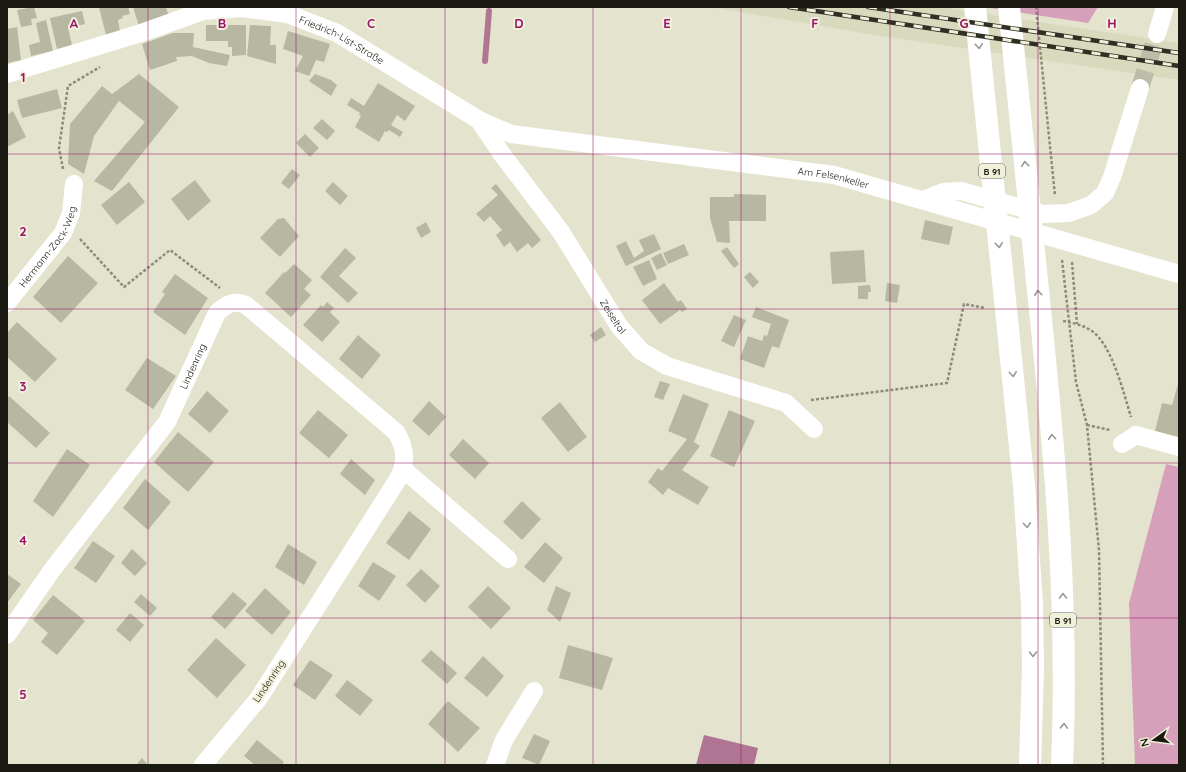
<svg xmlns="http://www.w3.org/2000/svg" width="1186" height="772" font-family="Quicksand,sans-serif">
<rect width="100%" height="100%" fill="#e4e4ce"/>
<!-- built -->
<polygon fill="#d9dabd" points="712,7 940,7 1179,43 1179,80 874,35"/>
<!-- green -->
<g fill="#d6a0bb">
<polygon points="984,7 1098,7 1088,23"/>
<polygon points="1166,464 1179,467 1179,765 1135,765 1129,603"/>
</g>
<!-- water -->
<polygon fill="#b07593" points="704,735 758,748 754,765 696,765"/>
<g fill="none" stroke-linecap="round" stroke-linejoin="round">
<!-- stream -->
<polyline stroke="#b07593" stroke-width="6" points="485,61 489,11"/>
</g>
<!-- building -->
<g fill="#b7b7a2">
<polygon points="34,7 37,18 31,19 32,25 21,27 17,10"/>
<polygon points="99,7 128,7 130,14 122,16 123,18 118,20 120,31 106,35"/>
<polygon points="133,7 166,7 169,17 139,26"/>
<polygon points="82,11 85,24 68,28 72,45 57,49 50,18"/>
<polygon points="46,20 53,51 31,56 29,45 40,42 36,23"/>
<polygon points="206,25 246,25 246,55 232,56 232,47 228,47 228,41 206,41"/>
<polygon points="250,25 271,26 270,45 276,45 276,64 247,56"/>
<polygon points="17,27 21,60 7,63 7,29"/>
<polygon points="288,31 330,44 324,62 316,60 309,76 295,71 303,56 283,49"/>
<polygon points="173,33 194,33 193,47 230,55 227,66 209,63 192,56 176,57 177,61 150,70 142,44"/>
<polygon points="139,74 179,107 112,191 94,181 145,122 119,101 94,136 84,174 68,164 70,124 102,86 112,94"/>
<polygon points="315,74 331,80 337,85 331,96 309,81"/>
<polygon points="378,83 415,106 405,121 397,115 391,125 403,132 400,137 389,130 387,132 385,131 379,142 355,127 361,116 359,115 360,113 347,105 351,98 364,106"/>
<polygon points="57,89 62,108 22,118 17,100"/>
<polygon points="13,111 26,137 7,147 7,115"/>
<polygon points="322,119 335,131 327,140 313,128"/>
<polygon points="305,134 319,148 310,157 296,143"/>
<polygon points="292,169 300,175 289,189 281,183"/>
<polygon points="195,180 211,201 188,221 171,199"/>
<polygon points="129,182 145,202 117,225 101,205"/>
<polygon points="333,182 348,196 340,205 325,191"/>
<polygon points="496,184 541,240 532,248 528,243 517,252 510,242 504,247 496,235 502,230 490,216 484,222 476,214 498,195 491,188"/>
<polygon points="734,194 766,195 766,221 729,221 730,243 717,242 710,218 710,197 734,197"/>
<polygon points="284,218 299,236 280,257 260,238 278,219"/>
<polygon points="925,220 953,227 949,245 921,239"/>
<polygon points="426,222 431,232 421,238 416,228"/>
<polygon points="654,234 661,249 626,266 616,246 626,241 634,258 644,251 639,240"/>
<polygon points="684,244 689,255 668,264 663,253"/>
<polygon points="727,247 739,264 734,268 721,251"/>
<polygon points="345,248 356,258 339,276 358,293 348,303 320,277"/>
<polygon points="864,250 866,282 832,284 830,252"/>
<polygon points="661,253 667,265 657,270 651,258"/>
<polygon points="68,256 98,283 61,323 33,297"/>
<polygon points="649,260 657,279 643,286 633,267"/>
<polygon points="294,264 312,280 304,289 311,295 291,317 265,293 284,272 285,273"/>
<polygon points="750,272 759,282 753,288 744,277"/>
<polygon points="175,274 208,298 185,335 153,312 165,294 162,292"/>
<polygon points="664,283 678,302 681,300 687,309 682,312 680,310 660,324 642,300"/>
<polygon points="887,283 900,285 897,303 885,301"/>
<polygon points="870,285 871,292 868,292 868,299 858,299 858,286"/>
<polygon points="327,302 334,308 330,312 340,322 322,342 303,325 321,305 323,307"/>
<polygon points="756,307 789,320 779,348 772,346 764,368 740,359 748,336 762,341 764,335 767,336 771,324 752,317"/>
<polygon points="734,315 746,320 734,347 721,341"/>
<polygon points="17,322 57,359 35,382 7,357 7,333"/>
<polygon points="601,327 606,335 595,342 590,335"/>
<polygon points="358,335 381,355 362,379 339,359"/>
<polygon points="147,358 176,376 153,409 125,390"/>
<polygon points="660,381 670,384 663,400 654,397"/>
<polygon points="1178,384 1179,384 1179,437 1155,431 1162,403 1172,405"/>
<polygon points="207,391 229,411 210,433 188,414"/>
<polygon points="683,394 709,404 694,442 700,446 682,470 709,487 698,505 668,488 663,495 648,482 658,468 662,471 687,439 668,431"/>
<polygon points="9,396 50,433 36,448 7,422 7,399"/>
<polygon points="429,401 446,417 429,436 412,421"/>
<polygon points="560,402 587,437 568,452 541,418"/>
<polygon points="318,410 348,435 329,458 299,433"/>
<polygon points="729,410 755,421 734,467 710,456"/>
<polygon points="178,432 214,462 188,492 154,462"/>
<polygon points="463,439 489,463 475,479 449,455"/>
<polygon points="67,449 90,465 53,517 33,501"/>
<polygon points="351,459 375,480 365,495 340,474"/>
<polygon points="145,479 171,502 148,530 123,508"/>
<polygon points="522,501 541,519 522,540 503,522"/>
<polygon points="409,511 431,529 409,560 386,543"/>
<polygon points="93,541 115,556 96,583 74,568"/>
<polygon points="545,542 563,558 544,583 524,567"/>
<polygon points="288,544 317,562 304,585 275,567"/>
<polygon points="132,549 147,563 135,576 121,563"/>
<polygon points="373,562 396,576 379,601 358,586"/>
<polygon points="421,569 440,586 425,603 406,585"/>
<polygon points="7,574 21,584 7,603"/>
<polygon points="488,586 511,608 491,629 468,607"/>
<polygon points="556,586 571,593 560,622 547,610"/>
<polygon points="265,588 291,612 272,635 245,611"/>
<polygon points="233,592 247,604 225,629 211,617"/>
<polygon points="141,594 157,608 150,616 134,602"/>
<polygon points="53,595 85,621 57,655 41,642 48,633 33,620"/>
<polygon points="130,613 144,625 130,642 116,630"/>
<polygon points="216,638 246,665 217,698 187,670"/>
<polygon points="568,645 613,658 602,690 559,678"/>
<polygon points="431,650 457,673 447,684 421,661"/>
<polygon points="483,656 504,676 487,697 464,678"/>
<polygon points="310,660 333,675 315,700 293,685"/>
<polygon points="347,680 373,700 360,716 335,696"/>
<polygon points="448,701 480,728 458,752 428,724"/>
<polygon points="534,734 550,741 539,765 522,758"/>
<polygon points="257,740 284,762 282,765 255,765 244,756"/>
<polygon points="142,758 148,765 136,765"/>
</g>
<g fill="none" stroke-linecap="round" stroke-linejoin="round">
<!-- minor-tunnel -->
<polyline stroke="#bcbca8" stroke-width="18" stroke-dasharray="18 9" stroke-linecap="butt" points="1140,88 1157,34"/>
<!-- path -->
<g stroke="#8b8b7b" stroke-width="2.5" stroke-dasharray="3 2" stroke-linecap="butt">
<polyline points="1036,7 1055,196"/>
<polyline points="63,169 59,148 68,86 100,67"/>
<polyline points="80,239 124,287 170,250 220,288"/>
<polyline points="1062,260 1076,382 1087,425 1099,550 1103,765"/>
<polyline points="1072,262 1077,324"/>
<path d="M1063,321C1073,323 1083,325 1092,331C1112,345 1124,394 1131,417"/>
<polyline points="811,400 947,383 964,304 985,308"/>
<polyline points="1087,425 1110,430"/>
</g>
<!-- minor -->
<g stroke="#fff" stroke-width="18">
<polyline points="1157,34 1165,7"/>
<path id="s1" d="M7,74L141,33L203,11L241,8L288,14L337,33L479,120L511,134L834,175L1179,274"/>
<path id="s2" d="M479,120L501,153L561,232L619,326L641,351L667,366L786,403L814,429"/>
<polyline points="923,200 943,192 961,191 1043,214 1069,213 1091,205 1105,193 1112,177 1140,88"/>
<path id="s3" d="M7,303L63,233L71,213L74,184"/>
<polyline points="1122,444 1136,435 1179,447"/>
<polyline points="403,469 508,559"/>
<path id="s4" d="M7,635L52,570L167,422L217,313C226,304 234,300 246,305L396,432C406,448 407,463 398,479L259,698L203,765"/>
<polyline points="495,765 504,740 534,691"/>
</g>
<!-- trunk -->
<g stroke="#fff" stroke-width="22">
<polyline points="975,7 1024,486 1032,605 1033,667 1030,765"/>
<path d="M1009,7C1019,105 1029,202 1039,300C1055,455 1069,609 1062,765"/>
</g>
<!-- rail casing -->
<g stroke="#2f2f25" stroke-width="4.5">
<g id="rail">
<polyline points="789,7 1179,66"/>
<polyline points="868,7 1179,53"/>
</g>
</g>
<!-- rail -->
<use href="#rail" stroke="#f1f1db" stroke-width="3" stroke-dasharray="9" stroke-linecap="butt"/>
</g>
<!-- one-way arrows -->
<defs><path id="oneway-chevron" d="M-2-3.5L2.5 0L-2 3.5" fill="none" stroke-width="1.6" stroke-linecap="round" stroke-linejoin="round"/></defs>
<g stroke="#989894">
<use href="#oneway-chevron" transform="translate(979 46) rotate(84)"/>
<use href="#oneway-chevron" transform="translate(1025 164) rotate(-96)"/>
<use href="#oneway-chevron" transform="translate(999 245) rotate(84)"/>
<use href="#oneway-chevron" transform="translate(1038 293) rotate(-96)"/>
<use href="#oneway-chevron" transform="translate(1013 374) rotate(83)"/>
<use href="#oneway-chevron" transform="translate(1052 437) rotate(-95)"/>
<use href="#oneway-chevron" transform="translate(1027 525) rotate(86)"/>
<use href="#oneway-chevron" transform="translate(1063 596) rotate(-91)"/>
<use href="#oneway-chevron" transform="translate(1033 654) rotate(89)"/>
<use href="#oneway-chevron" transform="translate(1064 726) rotate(-88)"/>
</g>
<!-- grid -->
<path fill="none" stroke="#99156a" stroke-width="1" stroke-opacity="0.55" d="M148,7V765M296,7V765M445,7V765M593,7V765M741,7V765M890,7V765M1038,7V765M7,154H1179M7,309H1179M7,463H1179M7,618H1179"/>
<g text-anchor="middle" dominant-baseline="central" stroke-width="4" stroke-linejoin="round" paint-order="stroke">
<!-- shield labels -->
<g fill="#f1f1db" stroke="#5a5a4e" stroke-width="1">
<rect x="979" y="164" width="26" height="14" rx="3"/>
<rect x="1050" y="613" width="26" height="14" rx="3"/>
</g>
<g font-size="9" font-weight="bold" fill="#1a1a12">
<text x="992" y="171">B 91</text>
<text x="1063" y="620">B 91</text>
</g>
<!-- street labels -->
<g font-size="10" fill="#1a1a12" stroke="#f1f1db">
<text stroke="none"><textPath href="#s1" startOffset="351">Friedrich-List-Straße</textPath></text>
<text stroke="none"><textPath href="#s1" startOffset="871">Am Felsenkeller</textPath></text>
<text stroke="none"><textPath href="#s3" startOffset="70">Hermann-Zack-Weg</textPath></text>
<text stroke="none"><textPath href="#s2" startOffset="238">Zeiseltal</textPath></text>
<text stroke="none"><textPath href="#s4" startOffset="328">Lindenring</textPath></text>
<text transform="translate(269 681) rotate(-56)">Lindenring</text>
</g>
</g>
<g font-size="13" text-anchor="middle" font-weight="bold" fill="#99156a" stroke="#f1f1db" stroke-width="4" stroke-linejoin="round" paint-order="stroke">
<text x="74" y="28">A</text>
<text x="222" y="28">B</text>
<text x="371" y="28">C</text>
<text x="519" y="28">D</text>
<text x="667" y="28">E</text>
<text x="815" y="28">F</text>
<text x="964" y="28">G</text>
<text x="1112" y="28">H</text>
<text x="23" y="82">1</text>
<text x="23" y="236">2</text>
<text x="23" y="391">3</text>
<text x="23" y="545">4</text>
<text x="23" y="699">5</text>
</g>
<!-- border -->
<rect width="1186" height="772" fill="none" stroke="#1a1a12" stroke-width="16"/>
<!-- north arrow -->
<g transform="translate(1154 740) rotate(256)" stroke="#f1f1db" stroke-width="3" paint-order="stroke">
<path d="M0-3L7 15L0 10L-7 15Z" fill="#1a1a12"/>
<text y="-6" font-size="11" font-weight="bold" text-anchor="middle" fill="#1a1a12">N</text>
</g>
</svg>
